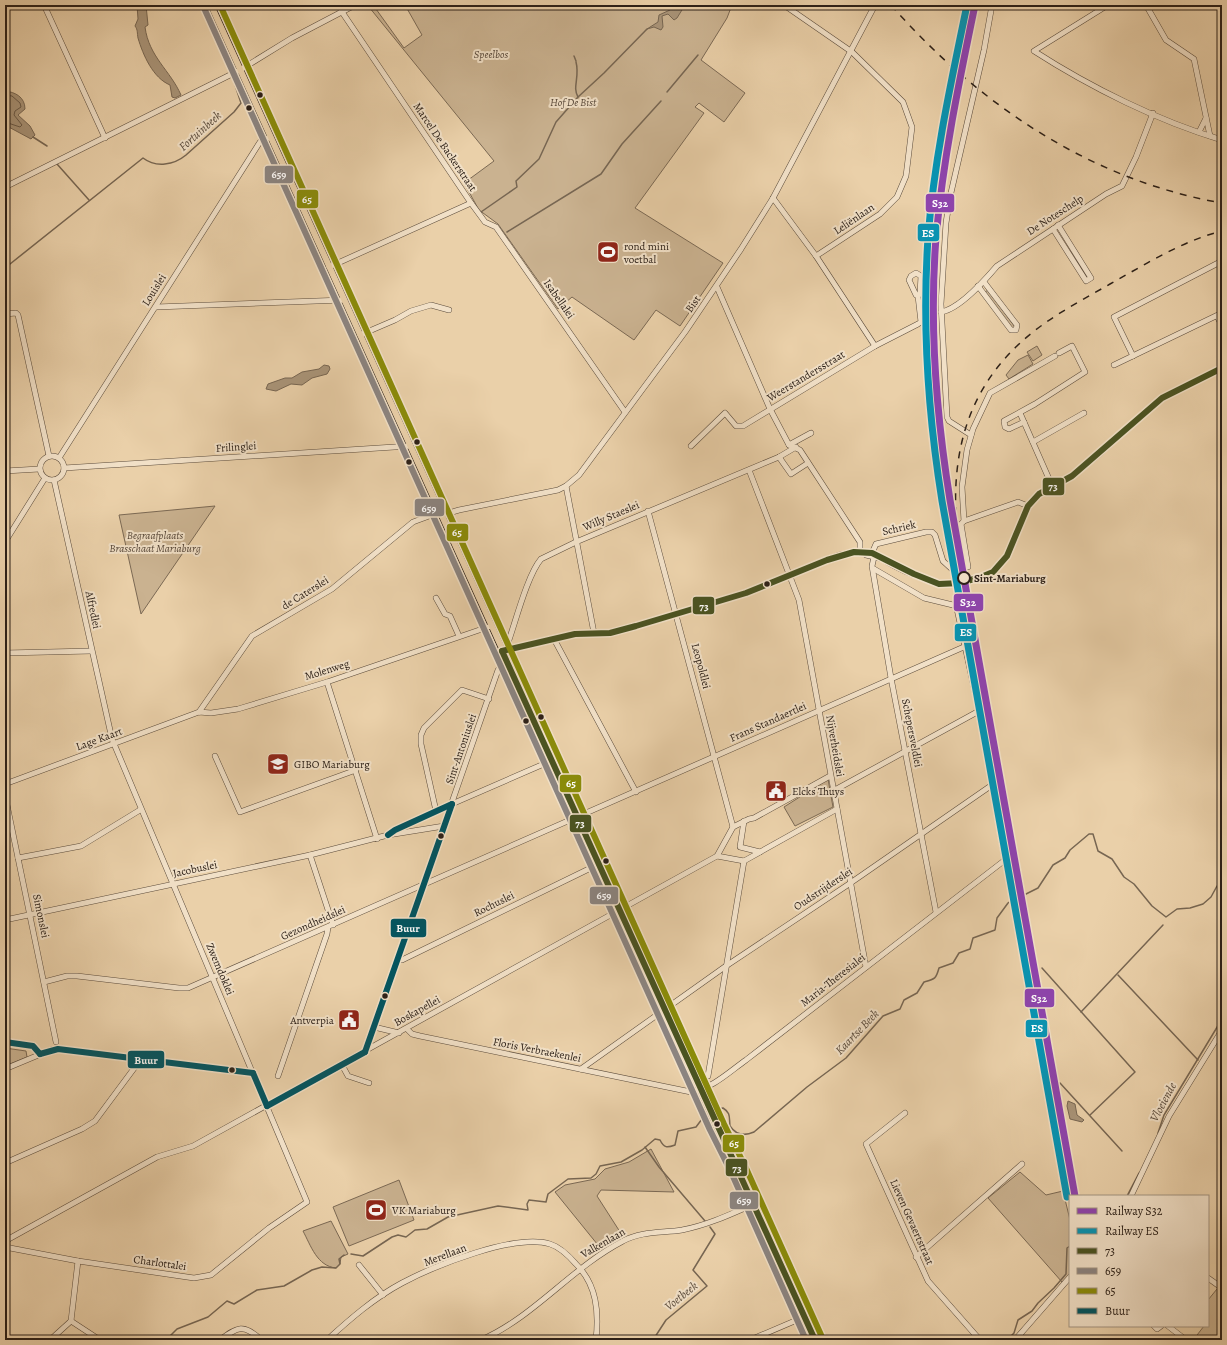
<svg xmlns="http://www.w3.org/2000/svg" width="1227" height="1345" font-family="Alegreya,serif">
<rect width="100%" height="100%" fill="#ead0a9"/>
<filter id="stains"><feTurbulence type="fractalNoise" baseFrequency=".005" numOctaves="4"/><feColorMatrix values="0 0 0 0 .2 0 0 0 0 .09 0 0 0 0 .02 0 0 0 .5 -.17"/></filter>
<radialGradient id="worn" r=".72"><stop offset=".6" stop-color="#630" stop-opacity="0"/><stop offset="1" stop-color="#630" stop-opacity=".3"/></radialGradient>
<!-- green -->
<g fill="#cab290" stroke="#7b6954">
<polygon points="371,5 382,5 376,9 404,48 422,35 405,5 732,5 727,18 701,60 745,93 724,122 699,103 695,107 704,113 635,208 723,263 680,326 656,310 634,340 572,297 558,309 498,224 479,210 464,183 494,161 369,7"/>
<polygon points="988,290 1015,327 1012,329 985,292"/>
<polygon points="1037,346 1042,355 1033,361 1027,352"/>
<polygon points="1028,355 1033,364 1009,379 1006,375 1018,360"/>
<polygon points="215,506 141,614 119,515"/>
<polygon points="828,779 833,807 795,826 784,807"/>
<polygon points="5,1048 26,1051 27,1057 5,1066"/>
<polygon points="651,1149 674,1192 601,1190 597,1196 622,1235 602,1250 555,1192 565,1185 595,1179 605,1169 629,1162"/>
<polygon points="1020,1172 1046,1195 1063,1191 1070,1220 1070,1274 1062,1282 988,1198"/>
<polygon points="399,1180 414,1220 349,1246 333,1207"/>
<path d="M331,1221L348,1254L341,1257L340,1264L336,1268C317,1266 311,1246 303,1231Z"/>
<polygon points="1217,1289 1222,1290 1222,1329 1213,1340 1196,1340 1194,1339 1204,1326 1208,1326 1208,1300"/>
</g>
<!-- water -->
<g fill="#a99478" stroke="#776652">
<path d="M137,5H146L148,25L145,27C149,57 170,70 181,95L175,98L172,97L170,85C153,78 143,55 138,38C137,33 138,30 135,26L138,19Z"/>
<polygon points="670,5 685,5 677,18 674,20 668,14 662,16 663,27 661,30 654,27 647,29 658,22 659,15 670,10"/>
<path d="M5,91C15,92 25,97 25,109L18,115L30,126L35,135L31,139L5,125Z"/>
<polygon points="324,365 329,366 330,369 327,374 312,378 302,385 291,384 276,391 266,389 268,384 285,378 292,378 302,372 319,369"/>
<polygon points="1068,1101 1075,1104 1077,1115 1084,1120 1082,1122 1070,1119 1067,1106"/>
</g>
<g fill="none" stroke-linecap="round" stroke-linejoin="round">
<!-- shore -->
<polyline stroke="#6a5a48" stroke-width="1" points="5,95 12,96 20,103 21,107 15,111 14,115 22,125 20,127 5,122"/>
<!-- stream -->
<g stroke="#776652" stroke-width="1.5">
<polyline points="205,5 218,35 230,72"/>
<polyline points="574,56 576,61"/>
<path d="M576,62C580,77 572,87 578,97"/>
<polyline points="667,92 698,55"/>
<polyline points="33,137 47,146"/>
<polyline points="57,164 89,200"/>
<polyline points="481,212 517,187 516,181 539,159 556,122 578,97 604,73 647,29"/>
<polyline points="507,232 601,174 622,144 661,101"/>
<path d="M5,268L143,158C156,168 174,165 186,155L234,112L241,103L232,76"/>
<polyline points="1024,895 1038,888 1053,865 1065,858 1070,850 1089,834 1093,834 1098,851 1112,859 1124,877 1134,884 1152,906 1166,917 1177,909 1190,908 1203,904 1211,897 1217,886 1222,887"/>
<polyline points="1042,968 1135,1072 1090,1115"/>
<polyline points="1118,975 1198,1060"/>
<polyline points="1081,1012 1163,925"/>
<polyline points="1060,1083 1122,1151"/>
<path d="M717,1109L723,1108C731,1113 729,1117 730,1126C736,1135 745,1136 754,1132L807,1087L846,1058L883,1016L900,1009L904,1000L917,993L924,982C935,979 936,979 939,968L953,963L959,953L970,949L973,938L995,930L997,918L1008,903L1016,897"/>
<polyline points="1158,1133 1164,1115 1222,1019"/>
<polyline points="645,1147 659,1167 705,1221"/>
<polyline points="1127,1196 1139,1173"/>
<path d="M351,1254L363,1256L392,1237L398,1235L406,1237L415,1230L427,1229L448,1217L498,1206L528,1210L527,1204L529,1200L546,1202L548,1194L568,1179L591,1178L596,1174L600,1166L621,1162L642,1150L655,1139L660,1140C664,1148 667,1148 675,1145L678,1131L696,1127L705,1115"/>
<polyline points="166,1340 177,1329 208,1317 227,1301 234,1304 257,1290 284,1286 312,1270 322,1267 336,1268 340,1264 339,1259 344,1255"/>
<polyline points="653,1340 666,1320 707,1286 693,1270 715,1234 710,1227"/>
<polyline points="1007,1340 1014,1333 1018,1320 1032,1311 1038,1303 1054,1288 1066,1274 1067,1248 1070,1246"/>
</g>
<!-- minor casing -->
<g stroke="#5c4c3c" stroke-width="6">
<g id="minor">
<polyline points="44,5 105,138"/>
<polyline points="339,5 342,12 471,203 485,222 496,227 625,412"/>
<polyline points="784,5 852,52 903,102 912,127 906,176 897,197 880,214 816,256"/>
<path d="M1108,5L1034,51C1090,87 1158,121 1222,140"/>
<polyline points="1146,5 1166,40 1194,59 1210,136"/>
<polyline points="1199,132 1206,118"/>
<polyline points="5,187 240,70 292,38 355,5"/>
<polyline points="773,198 816,256 875,346"/>
<polyline points="1053,229 1086,281 1091,278 1058,225"/>
<polyline points="329,267 471,203"/>
<polyline points="978,286 1011,330 1016,330 1017,325 984,282"/>
<polyline points="717,287 770,409 789,445 800,450 860,542 860,551"/>
<polyline points="156,307 344,300"/>
<path d="M941,312C960,309 985,280 997,266L1106,194L1122,186L1136,157L1153,113"/>
<polyline points="5,314 16,313 18,315 49,456"/>
<polyline points="1217,316 1222,326"/>
<polyline points="360,335 395,320 411,311 431,305 449,310"/>
<polyline points="1133,356 1114,317 1222,261"/>
<polyline points="1114,365 1222,313"/>
<polyline points="1020,413 1053,488"/>
<polyline points="1024,422 1009,429 1005,427 1004,421 1035,404 1085,372 1072,346 1059,353"/>
<polyline points="971,435 949,421 947,417 941,304 946,223 950,197 984,50 992,5"/>
<polyline points="1033,442 1084,413"/>
<polyline points="789,445 811,433"/>
<polyline points="691,446 725,413 736,426 743,426 875,346 918,324 921,322 918,296 920,294 921,276 916,273 911,276 909,280 916,295 918,296"/>
<circle cx="52" cy="468" r="12"/>
<polyline points="779,457 791,474 808,463"/>
<polyline points="59,458 260,142 270,137"/>
<polyline points="64,468 410,446"/>
<polyline points="749,470 799,600 866,967"/>
<polyline points="5,471 39,469"/>
<polyline points="566,486 594,633"/>
<polyline points="648,511 733,827"/>
<polyline points="442,515 459,510 558,490 566,486 579,475 685,332 741,249 773,198 875,5"/>
<polyline points="964,521 1018,502 1028,506"/>
<polyline points="5,542 45,478"/>
<polyline points="874,557 872,566 891,678 936,912"/>
<path d="M881,558C897,569 929,583 948,584"/>
<polyline points="968,567 961,524 964,521 962,487 967,450 973,429 990,393 1055,356"/>
<polyline points="874,569 924,598 957,606"/>
<polyline points="981,577 993,572 1007,556 1028,506 1039,494 1072,476 1096,457 1162,398 1222,368"/>
<polyline points="436,598 445,614 450,616 459,636"/>
<polyline points="554,639 636,792"/>
<path d="M508,649L509,640C516,620 528,574 541,559L576,542L779,457L796,447"/>
<polyline points="502,651 575,634 610,633 636,626 746,593 839,555 860,551 866,555 883,559"/>
<polyline points="5,653 91,651"/>
<polyline points="327,682 377,839"/>
<polyline points="199,712 252,636 332,589 413,522 440,512"/>
<polyline points="215,756 240,812 356,770"/>
<polyline points="5,784 199,712 211,713 238,709 327,682 491,626"/>
<polyline points="833,791 979,711"/>
<polyline points="5,795 56,1042"/>
<polyline points="436,811 421,744 421,735 424,728 462,690 489,699"/>
<polyline points="744,821 740,847 760,852"/>
<polyline points="733,827 749,819 754,818 830,776"/>
<polyline points="389,835 395,830 438,810 553,760"/>
<polyline points="310,855 333,925"/>
<polyline points="717,856 744,861"/>
<polyline points="18,858 81,846 140,810"/>
<polyline points="744,861 837,809"/>
<polyline points="5,920 310,855 388,835 444,826"/>
<polyline points="397,960 402,960 599,864"/>
<polyline points="44,982 67,976 77,976 179,988 188,988 966,646"/>
<polyline points="374,1027 399,1033"/>
<path d="M407,1029L412,1034L420,1036L691,1092C713,1088 729,1072 746,1060L1005,860L979,711L957,609L958,596L954,571L943,561L935,535L932,532H926L876,544L872,553"/>
<polyline points="5,1042 33,1046 40,1054"/>
<polyline points="365,1052 498,670 507,661"/>
<polyline points="342,1065 348,1076 369,1083"/>
<polyline points="5,1069 53,1049 253,1073"/>
<polyline points="581,1069 726,966 849,884 992,785"/>
<polyline points="278,1076 327,934 328,927"/>
<polyline points="708,1076 744,861"/>
<polyline points="905,1113 866,1144 928,1281 980,1340"/>
<polyline points="5,1163 82,1129 95,1121 141,1059"/>
<polyline points="1131,1196 1169,1116 1222,1030"/>
<polyline points="5,1241 157,1157 193,1146 717,856 733,827"/>
<polyline points="5,1245 10,1248 78,1261 194,1278 211,1275 269,1228 307,1202 112,739 54,480"/>
<polyline points="916,1257 1022,1164"/>
<polyline points="359,1265 383,1295"/>
<polyline points="1208,1278 1222,1288"/>
<polyline points="71,1321 78,1261"/>
<polyline points="71,1321 100,1340"/>
<polyline points="1154,1326 1157,1329 1161,1326"/>
<polyline points="1168,1326 1186,1340"/>
<polyline points="50,1340 71,1321"/>
<path d="M220,1340C237,1327 244,1323 261,1340"/>
<path d="M327,1340C350,1319 374,1298 402,1283C434,1266 515,1233 550,1244C560,1247 569,1256 576,1264C597,1285 599,1312 596,1340"/>
<path d="M481,1340C534,1317 571,1268 623,1241C641,1231 663,1233 682,1230C708,1225 731,1214 754,1204"/>
<polyline points="750,1340 804,1317"/>
<polyline points="1015,1340 1070,1277"/>
</g>
</g>
<!-- major casing -->
<g stroke="#2c2018" stroke-width="8">
<polyline id="major" points="211,5 665,1009 717,1127 738,1169 815,1340"/>
</g>
<!-- minor -->
<use href="#minor" stroke="#f1e0c7" stroke-width="5"/>
<!-- major -->
<use href="#major" stroke="#ead0a9" stroke-width="6"/>
<!-- rail -->
<g stroke="#2c2018" stroke-width="1.5" stroke-dasharray="7 7" stroke-linecap="butt">
<path d="M891,5C978,104 1090,180 1222,203"/>
<path d="M960,556C947,468 960,390 1033,332C1057,313 1084,299 1110,284C1146,264 1182,241 1222,231"/>
</g>
<!-- minor-bridge casing -->
<g stroke="#5c4c3c" stroke-width="6" stroke-linecap="butt">
<polyline id="minor-bridge" points="948,584 981,577"/>
</g>
<!-- minor-bridge -->
<use href="#minor-bridge" stroke="#f1e0c7" stroke-width="5"/>
<!-- bus-1 casing -->
<g stroke="#f1e0c7" stroke-width="9">
<g id="bus-1">
<polyline points="502,651 575,634 610,633 636,626 746,593 827,560 854,552 872,553 914,574 939,584 960,583 981,577 993,572 1007,556 1028,506 1039,494 1072,476 1162,398 1222,368"/>
<polyline points="502,651 815,1340"/>
</g>
</g>
<!-- bus-2 casing -->
<g stroke="#f1e0c7" stroke-width="9">
<polyline id="bus-2" points="204,8 710,1130 731,1172 806,1340"/>
</g>
<!-- bus-3 casing -->
<g stroke="#f1e0c7" stroke-width="9">
<polyline id="bus-3" points="220,5 724,1124 745,1166 822,1337"/>
</g>
<!-- bus-4 casing -->
<g stroke="#f1e0c7" stroke-width="9">
<g id="bus-4">
<polyline points="388,835 395,830 452,804"/>
<polyline points="5,1042 33,1046 40,1054"/>
<polyline points="365,1052 452,804"/>
<polyline points="40,1054 58,1049 253,1073"/>
<polyline points="253,1073 267,1106"/>
<polyline points="267,1106 365,1052"/>
</g>
</g>
<!-- bus-1 -->
<use href="#bus-1" stroke="#4a5321" stroke-width="6"/>
<!-- bus-2 -->
<use href="#bus-2" stroke="#8b8480" stroke-width="6"/>
<!-- bus-3 -->
<use href="#bus-3" stroke="#8a8b0a" stroke-width="6"/>
<!-- bus-4 -->
<use href="#bus-4" stroke="#005460" stroke-width="6"/>
<!-- rail-1 casing -->
<g stroke="#f1e0c7" stroke-width="10">
<path id="rail-1" d="M975,5C959,82 943,159 936,238C929,326 936,413 950,500L1075,1196"/>
</g>
<!-- rail-2 casing -->
<g stroke="#f1e0c7" stroke-width="10">
<path id="rail-2" d="M967,5C951,82 934,160 928,238C922,327 928,414 942,501L1067,1197"/>
</g>
<!-- rail-1 -->
<use href="#rail-1" stroke="#8e44ad" stroke-width="7"/>
<!-- rail-2 -->
<use href="#rail-2" stroke="#0794b3" stroke-width="7"/>
</g>
<!-- icons -->
<defs>
<g id="stadium-square" transform="scale(1.15)"><rect x="-9" y="-9" width="18" height="18" rx="4" fill="#8f2418" stroke="#f1e0c7"/><path d="M0-5a6.5 5 0 1 0 0 10a6.5 5 0 1 0 0-10ZM-3.5-1.8h7v3.6h-7Z" fill="#fff"/></g>
<g id="school-square" transform="scale(1.15)"><rect x="-9" y="-9" width="18" height="18" rx="4" fill="#8f2418" stroke="#f1e0c7"/><path d="M0-5L7-2L0 1L-7-2ZM-4 1L0 2.5L4 1V4Q0 6-4 4Z" fill="#fff"/></g>
<g id="civic-square" transform="scale(1.15)"><rect x="-9" y="-9" width="18" height="18" rx="4" fill="#8f2418" stroke="#f1e0c7"/><path d="M-.6-6.5H3V-4.5H.6V-3L4-1V1h2V6H-6V1h2V-1L-.6-3ZM-1.2 2.5V6h2.4V2.5Z" fill="#fff"/></g>
</defs>
<g fill-rule="evenodd">
<use href="#stadium-square" x="608" y="252"/>
<use href="#school-square" x="278" y="764"/>
<use href="#civic-square" x="776" y="791"/>
<use href="#civic-square" x="349" y="1020"/>
<use href="#stadium-square" x="376" y="1210"/>
</g>
<!-- markers -->
<g fill="#2c2018" stroke="#f1e0c7" stroke-width="1.5">
<circle cx="260" cy="95" r="3.5"/>
<circle cx="249" cy="108" r="3.5"/>
<circle cx="417" cy="442" r="3.5"/>
<circle cx="409" cy="462" r="3.5"/>
<circle cx="767" cy="584" r="3.5"/>
<circle cx="541" cy="717" r="3.5"/>
<circle cx="526" cy="721" r="3.5"/>
<circle cx="441" cy="836" r="3.5"/>
<circle cx="606" cy="861" r="3.5"/>
<circle cx="385" cy="996" r="3.5"/>
<circle cx="232" cy="1070" r="3.5"/>
<circle cx="717" cy="1124" r="3.5"/>
</g>
<circle fill="#f1e0c7" stroke="#2c2018" stroke-width="2" cx="964" cy="578" r="6"/>
<g text-anchor="middle" dominant-baseline="central" stroke-width="4" stroke-linejoin="round" paint-order="stroke">
<!-- park labels -->
<g font-size="11" font-style="italic" fill="#544436" stroke="#f1e0c7">
<text x="491" y="54">Speelbos</text>
<text x="573" y="102">Hof De Bist</text>
<text x="155" y="535">Begraafplaats<tspan x="155" dy="13">Brasschaat Mariaburg</tspan></text>
</g>
<!-- street labels -->
<g font-size="11" fill="#2c2018" stroke="#f1e0c7">
<text transform="translate(445 147) rotate(56)">Marcel De Backerstraat</text>
<text transform="translate(1055 215) rotate(-33)">De Noteschelp</text>
<text transform="translate(854 219) rotate(-34)">Leliënlaan</text>
<text transform="translate(154 290) rotate(-58)">Louislei</text>
<text transform="translate(559 299) rotate(55)">Isabellalei</text>
<text transform="translate(693 304) rotate(-55)">Bist</text>
<text transform="translate(806 376) rotate(-31)">Weerstandersstraat</text>
<text transform="translate(236 447) rotate(-4)">Frilinglei</text>
<text transform="translate(611 516) rotate(-23)">Willy Staeslei</text>
<text transform="translate(899 528) rotate(-13)">Schriek</text>
<text transform="translate(305 593) rotate(-32)">de Caterslei</text>
<text transform="translate(93 610) rotate(78)">Alfredlei</text>
<text transform="translate(701 666) rotate(75)">Leopoldlei</text>
<text transform="translate(327 670) rotate(-17)">Molenweg</text>
<text transform="translate(768 722) rotate(-24)">Frans Standaertlei</text>
<text transform="translate(912 733) rotate(79)">Schepersveldlei</text>
<text transform="translate(99 739) rotate(-20)">Lage Kaart</text>
<text transform="translate(835 746) rotate(80)">Nijverheidslei</text>
<text transform="translate(461 749) rotate(-71)">Sint-Antoniuslei</text>
<text transform="translate(195 869) rotate(-12)">Jacobuslei</text>
<text transform="translate(823 889) rotate(-34)">Oudstrijderslei</text>
<text transform="translate(494 904) rotate(-26)">Rochuslei</text>
<text transform="translate(41 916) rotate(78)">Simonslei</text>
<text transform="translate(313 923) rotate(-24)">Gezondheidslei</text>
<text transform="translate(220 969) rotate(67)">Zwemdoklei</text>
<text transform="translate(833 980) rotate(-38)">Maria-Theresialei</text>
<text transform="translate(417 1011) rotate(-29)">Boskapellei</text>
<text transform="translate(537 1050) rotate(11)">Floris Verbraekenlei</text>
<text transform="translate(912 1222) rotate(66)">Lieven Gevaertstraat</text>
<text transform="translate(603 1243) rotate(-30)">Valkenlaan</text>
<text transform="translate(445 1255) rotate(-21)">Merellaan</text>
<text transform="translate(160 1263) rotate(8)">Charlottalei</text>
</g>
<!-- poi labels -->
<g font-size="11" fill="#2c2018" stroke="#f1e0c7" text-anchor="start">
<text x="624" y="246">rond mini<tspan x="624" dy="13">voetbal</tspan></text>
<text x="294" y="764">GIBO Mariaburg</text>
<text x="792" y="791">Elcks Thuys</text>
<text x="334" y="1020" text-anchor="end">Antverpia</text>
<text x="392" y="1210">VK Mariaburg</text>
</g>
<!-- stop labels -->
<g font-size="11" font-weight="bold" fill="#2c2018" stroke="#f1e0c7" text-anchor="start">
<text x="974" y="578">Sint-Mariaburg</text>
</g>
<!-- water labels -->
<g font-size="12" font-style="italic" fill="#58493a" stroke="#f1e0c7">
<text transform="translate(200 131) rotate(-42)">Fortuinbeek</text>
<text transform="translate(857 1032) rotate(-46)">Kaartse Beek</text>
<text transform="translate(1163 1102) rotate(-62)">Vloeiende</text>
<text transform="translate(681 1296) rotate(-39)">Voetbeek</text>
</g>
</g>
<g stroke="#f1e0c7" stroke-width="1.5">
<rect x="264" y="165" width="30" height="19" rx="4" fill="#8b8480"/>
<rect x="296" y="189" width="23" height="20" rx="4" fill="#8a8b0a"/>
<rect x="925" y="193" width="30" height="20" rx="4" fill="#8e44ad"/>
<rect x="917" y="223" width="23" height="19" rx="4" fill="#0794b3"/>
<rect x="1042" y="477" width="23" height="19" rx="4" fill="#4a5321"/>
<rect x="414" y="498" width="31" height="19" rx="4" fill="#8b8480"/>
<rect x="446" y="523" width="23" height="19" rx="4" fill="#8a8b0a"/>
<rect x="953" y="593" width="31" height="19" rx="4" fill="#8e44ad"/>
<rect x="692" y="596" width="23" height="19" rx="4" fill="#4a5321"/>
<rect x="954" y="623" width="23" height="19" rx="4" fill="#0794b3"/>
<rect x="559" y="774" width="23" height="19" rx="4" fill="#8a8b0a"/>
<rect x="569" y="814" width="23" height="19" rx="4" fill="#4a5321"/>
<rect x="589" y="886" width="30" height="19" rx="4" fill="#8b8480"/>
<rect x="390" y="918" width="37" height="20" rx="4" fill="#005460"/>
<rect x="1024" y="988" width="31" height="20" rx="4" fill="#8e44ad"/>
<rect x="1025" y="1019" width="23" height="19" rx="4" fill="#0794b3"/>
<rect x="127" y="1050" width="38" height="19" rx="4" fill="#005460"/>
<rect x="722" y="1134" width="23" height="19" rx="4" fill="#8a8b0a"/>
<rect x="725" y="1158" width="23" height="19" rx="4" fill="#4a5321"/>
<rect x="729" y="1191" width="30" height="19" rx="4" fill="#8b8480"/>
</g>
<g font-size="11" text-anchor="middle" font-weight="bold" fill="#fff">
<text x="279" y="178">659</text>
<text x="307" y="203">65</text>
<text x="940" y="207">S32</text>
<text x="928" y="237">ES</text>
<text x="1053" y="490">73</text>
<text x="429" y="512">659</text>
<text x="457" y="536">65</text>
<text x="968" y="606">S32</text>
<text x="704" y="610">73</text>
<text x="966" y="636">ES</text>
<text x="571" y="787">65</text>
<text x="580" y="827">73</text>
<text x="604" y="899">659</text>
<text x="408" y="932">Buur</text>
<text x="1039" y="1002">S32</text>
<text x="1037" y="1032">ES</text>
<text x="146" y="1064">Buur</text>
<text x="734" y="1147">65</text>
<text x="737" y="1172">73</text>
<text x="744" y="1204">659</text>
</g>
<!-- margin -->
<rect width="1227" height="1345" fill="none" stroke="#ead0a9" stroke-width="20"/>
<rect x="6" y="6" width="1215" height="1333" fill="none" stroke="#2c2018" stroke-width="2"/>
<rect x="10" y="10" width="1207" height="1325" fill="none" stroke="#2c2018"/>
<!-- legend -->
<rect x="1069" y="1195" width="140" height="132" fill="#f1e0c7" stroke="#a29381"/>
<rect x="1077" y="1208" width="20" height="6" fill="#8e44ad" stroke="#a29381"/>
<text x="1105" y="1215" font-size="12" fill="#2c2018">Railway S32</text>
<rect x="1077" y="1228" width="20" height="6" fill="#0794b3" stroke="#a29381"/>
<text x="1105" y="1235" font-size="12" fill="#2c2018">Railway ES</text>
<rect x="1077" y="1248" width="20" height="6" fill="#4a5321" stroke="#a29381"/>
<text x="1105" y="1255" font-size="12" fill="#2c2018">73</text>
<rect x="1077" y="1268" width="20" height="6" fill="#8b8480" stroke="#a29381"/>
<text x="1105" y="1275" font-size="12" fill="#2c2018">659</text>
<rect x="1077" y="1288" width="20" height="6" fill="#8a8b0a" stroke="#a29381"/>
<text x="1105" y="1295" font-size="12" fill="#2c2018">65</text>
<rect x="1077" y="1308" width="20" height="6" fill="#005460" stroke="#a29381"/>
<text x="1105" y="1315" font-size="12" fill="#2c2018">Buur</text>
<rect width="100%" height="100%" filter="url(#stains)"/>
<rect width="100%" height="100%" fill="url(#worn)"/>
</svg>
